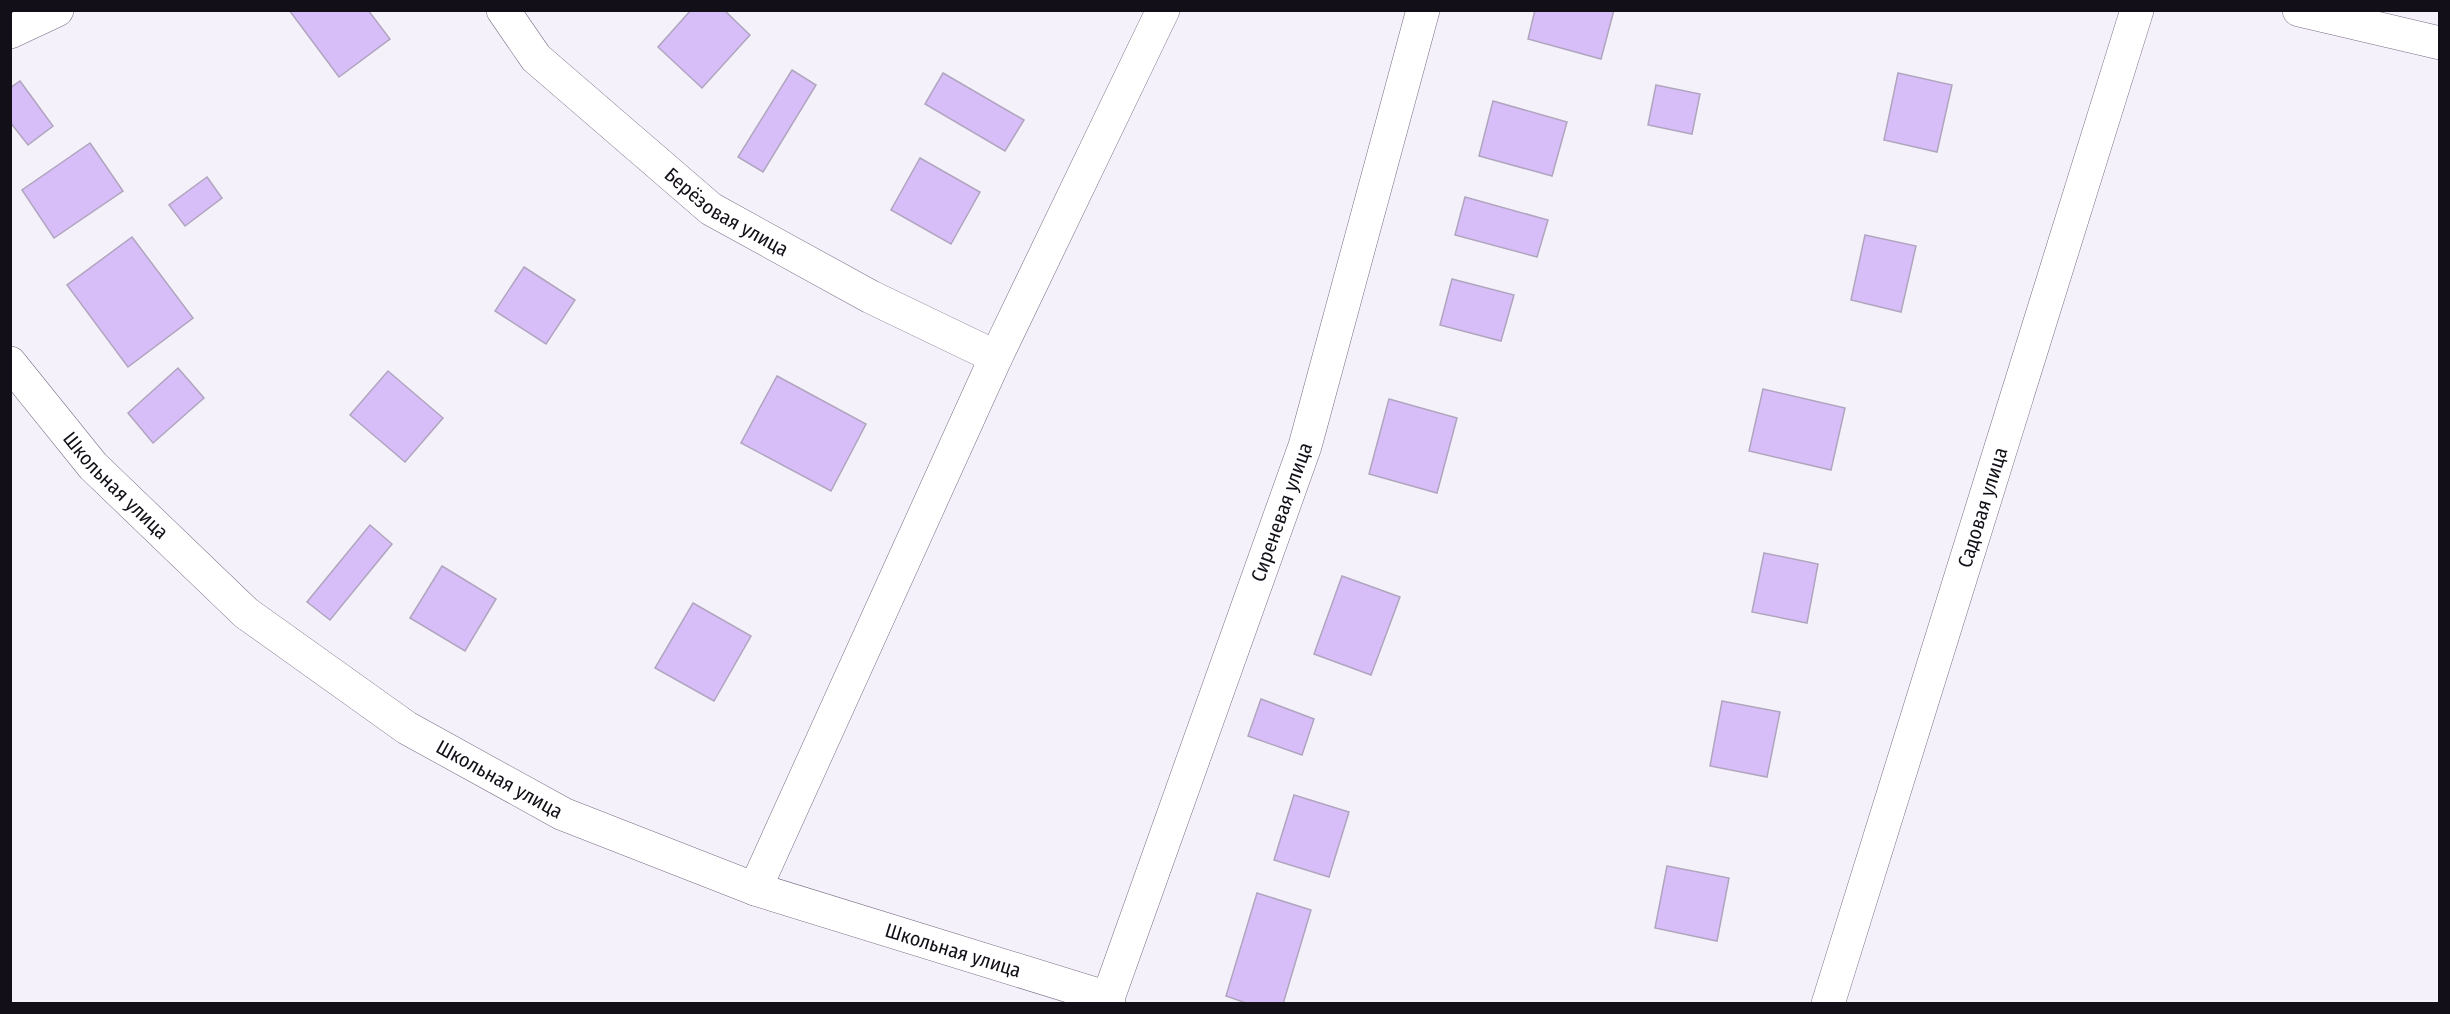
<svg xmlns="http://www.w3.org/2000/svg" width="2450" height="1014" font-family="'Fira Sans Condensed',sans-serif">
<rect width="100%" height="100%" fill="#f5f1fb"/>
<!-- building -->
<g fill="#d8bef9" stroke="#b0a5be" stroke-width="1.5">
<polygon points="289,10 368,10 390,39 339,77"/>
<polygon points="691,10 724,10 750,35 702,88 658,47"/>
<polygon points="1535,10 1614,10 1601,59 1528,39"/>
<polygon points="792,70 816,85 763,172 738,157"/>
<polygon points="943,73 1024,120 1005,151 925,104"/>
<polygon points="1898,73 1952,85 1937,152 1884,140"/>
<polygon points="20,81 53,126 28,145 10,122 10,88"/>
<polygon points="1656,85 1700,94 1692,134 1648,125"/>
<polygon points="1493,101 1567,122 1552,176 1479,156"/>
<polygon points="90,143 123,191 54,238 22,190"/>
<polygon points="920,158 980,192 951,244 891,210"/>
<polygon points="207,177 222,198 185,226 169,205"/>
<polygon points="1465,197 1548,220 1537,257 1455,235"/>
<polygon points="1865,235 1916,246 1901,312 1851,300"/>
<polygon points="132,237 193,318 128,367 67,285"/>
<polygon points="524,267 575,300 546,344 495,311"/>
<polygon points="1452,279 1514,295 1501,341 1440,325"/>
<polygon points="178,368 204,398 153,443 128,413"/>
<polygon points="388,371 443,418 405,462 350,415"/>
<polygon points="777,376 866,424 831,491 741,443"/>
<polygon points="1763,389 1845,408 1831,470 1749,451"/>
<polygon points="1389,399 1457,418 1437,493 1369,474"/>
<polygon points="370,525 392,544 330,620 307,602"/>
<polygon points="1764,553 1818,564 1807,623 1752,612"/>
<polygon points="442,566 496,599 465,651 410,618"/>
<polygon points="1342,576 1400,597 1371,675 1314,654"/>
<polygon points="693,603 751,636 714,701 655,668"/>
<polygon points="1261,699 1314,719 1302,755 1248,736"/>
<polygon points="1722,701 1780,712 1767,777 1710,766"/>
<polygon points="1294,795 1349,812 1329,877 1274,860"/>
<polygon points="1667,866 1729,878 1717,941 1655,928"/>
<polygon points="1257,893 1311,910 1283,1004 1249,1004 1226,996"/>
</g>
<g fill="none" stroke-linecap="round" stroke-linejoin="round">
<!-- street casing -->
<g stroke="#786e85" stroke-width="34">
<g id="street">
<path id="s1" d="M503,10L536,58L711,209L871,297L996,357"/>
<polyline points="2299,10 2440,43"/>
<polyline points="10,32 57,10"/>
<path id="s2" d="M10,363L93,466L246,613L407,728L563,814L755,889L1108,998"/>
<polyline points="755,889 996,357 1163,10"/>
<path id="s3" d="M1109,1004L1108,998L1305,446L1423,10"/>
<path id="s4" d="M1828,1004L2137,10"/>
</g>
</g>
<!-- street -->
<use href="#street" stroke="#fff" stroke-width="33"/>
</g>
<g text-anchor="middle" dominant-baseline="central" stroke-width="5" stroke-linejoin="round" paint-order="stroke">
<!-- street labels -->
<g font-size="20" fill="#130f18" stroke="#fff">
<text stroke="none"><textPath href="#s1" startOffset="304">Берёзовая улица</textPath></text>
<text stroke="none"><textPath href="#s2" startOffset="162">Школьная улица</textPath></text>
<text stroke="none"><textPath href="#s4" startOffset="520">Садовая улица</textPath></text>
<text stroke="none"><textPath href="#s3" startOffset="522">Сиреневая улица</textPath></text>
<text stroke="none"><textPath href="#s2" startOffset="648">Школьная улица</textPath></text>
<text stroke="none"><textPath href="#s2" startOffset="1134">Школьная улица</textPath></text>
</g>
</g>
<!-- border -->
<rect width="2450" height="1014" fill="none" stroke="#130f18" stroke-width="24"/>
</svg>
